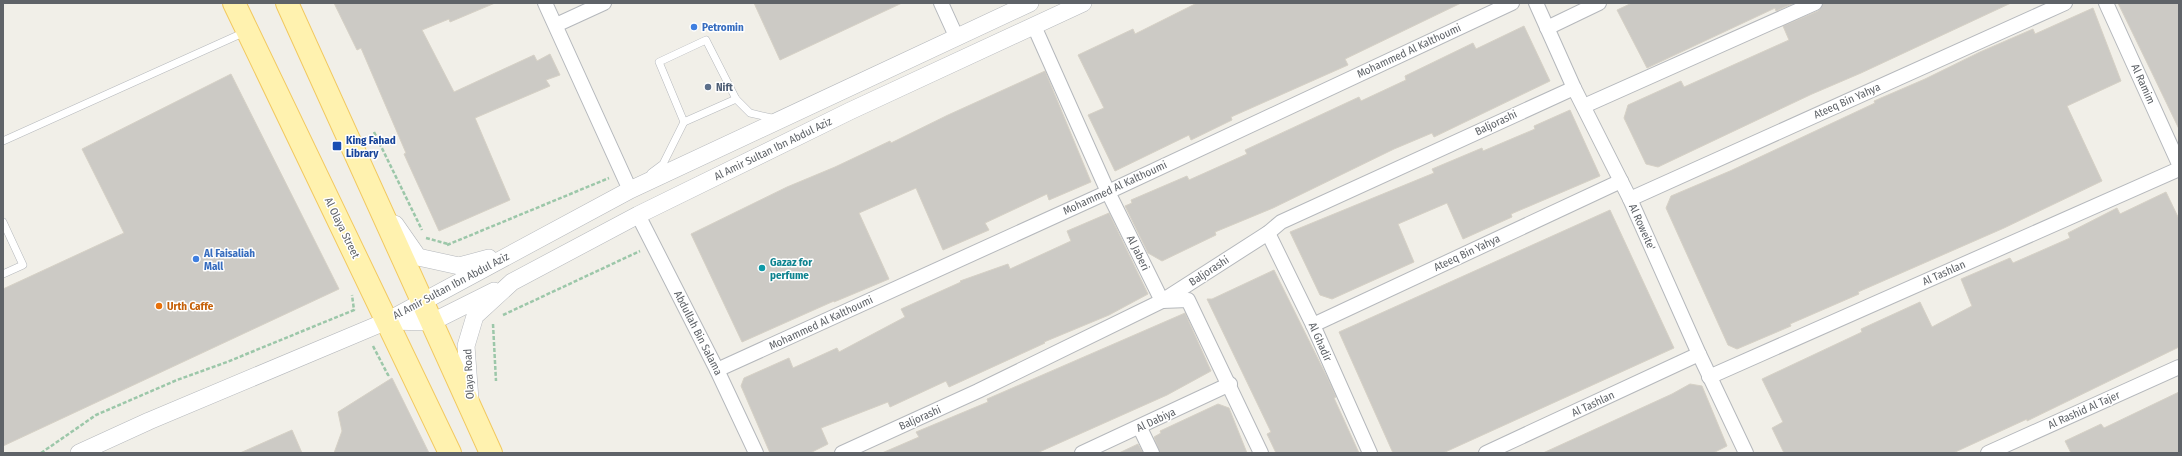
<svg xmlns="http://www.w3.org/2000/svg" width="2182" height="456" font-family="'Fira Sans Condensed',sans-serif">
<rect width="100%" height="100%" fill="#f1efe8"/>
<!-- building -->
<g fill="#cccac5" stroke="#d6d1c6">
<polygon points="334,3 495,3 450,22 449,19 422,30 454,92 534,55 537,61 550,54 560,75 546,80 550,86 475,118 510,200 439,231 404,154 406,153 361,48 357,50"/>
<polygon points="754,3 902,3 780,60"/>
<polygon points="1197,3 1461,3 1345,59 1348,65 1231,117 1232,120 1191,140 1189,135 1115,171 1088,115 1104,108 1078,55 1133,29 1135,34"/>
<polygon points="1632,3 1794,3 1776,11 1775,8 1647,68 1617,10"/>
<polygon points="1823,3 2011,3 1861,73 1812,94 1658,167 1646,164 1624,118 1628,105 1681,81 1684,87 1789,40 1783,26 1818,11"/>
<polygon points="2118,3 2179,3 2179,129 2153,75"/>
<polygon points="2093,8 2121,81 2067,106 2102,181 2004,228 1858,292 1859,294 1790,324 1791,326 1737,349 1728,345 1666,208 1671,196 1730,171 1875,103 1874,101 1925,79 1980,52 2033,29 2035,34"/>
<polygon points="1524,26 1550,81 1434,137 1432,133 1394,149 1273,208 1215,232 1216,235 1162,261 1148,253 1125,206 1132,203 1131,200 1187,176 1189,180 1247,154 1245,150 1359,97 1361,101 1406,80 1405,76 1473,43 1476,49"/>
<polygon points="1045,71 1091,182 1049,200 1047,194 985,223 989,230 943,250 916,188 859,213 889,279 834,302 834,301 742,342 691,234 787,187 835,167 890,141 891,143 948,115"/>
<polygon points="231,74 339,289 3,446 3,289 124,233 82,149"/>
<polygon points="1570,110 1600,176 1511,214 1512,217 1463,239 1447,203 1398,224 1414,262 1332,299 1320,295 1290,232 1434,173 1432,169 1482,148 1483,151 1535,129 1534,126"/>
<polygon points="2166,192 2179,219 2179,347 2027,421 2027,419 1953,453 1784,453 1772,428 1783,422 1762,379 1862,332 1861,329 1920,302 1932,327 1972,306 1961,279 2010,258 2013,263 2070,238 2068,233 2117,208 2120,214"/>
<polygon points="1610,210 1674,348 1443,453 1393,453 1339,332"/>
<polygon points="1109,213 1148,294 1109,315 1044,342 1045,343 949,387 946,381 890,407 888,402 821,428 828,444 810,453 770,453 741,386 744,378 789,358 793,368 837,348 839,352 905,317 901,309 961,282 960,281 1008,264 1010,269 1071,241 1067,231"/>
<polygon points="1274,270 1328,379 1336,397 1334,398 1359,453 1276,453 1267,434 1271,432 1207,299 1212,299"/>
<polygon points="1185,313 1211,371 1167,395 1037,453 882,453 919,437 916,432 988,402 987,399"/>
<polygon points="392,378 429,453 334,453 342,431 338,412"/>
<polygon points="1690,384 1702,386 1727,446 1713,453 1543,453 1672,394"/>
<polygon points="2179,392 2179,453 2071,453 2065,441 2101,424 2104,428"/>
<polygon points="1218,404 1229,408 1247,453 1160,453 1154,437 1161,433 1160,431"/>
<polygon points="292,430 302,453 240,453"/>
<polygon points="1138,444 1143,453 1119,453"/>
</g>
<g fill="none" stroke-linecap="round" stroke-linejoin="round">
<!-- service casing -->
<g stroke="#b5b8bc" stroke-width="8">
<g id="service">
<polyline points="684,122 736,99"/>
<polyline points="3,141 245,32"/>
<polyline points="651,173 663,164 684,122 659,62 706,40 736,99 750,113 776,119"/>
<polyline points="3,222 23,265 3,274"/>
</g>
</g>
<!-- minor casing -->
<g stroke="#b5b8bc" stroke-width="16">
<g id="minor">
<polyline points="545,3 630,190"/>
<polyline points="941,3 956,36"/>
<polyline points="1536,3 1574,88 1630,199 1699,354 1746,453"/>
<polyline points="2106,3 2179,164"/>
<polyline points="556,25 604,3"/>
<polyline points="1034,26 1108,192 1162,301 1188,300 1261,453"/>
<polyline points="1547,28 1599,3"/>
<polyline points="1584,106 1815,3"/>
<polyline points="1630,199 2065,3"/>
<polyline points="638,215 717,370 756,453"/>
<polyline points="1268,233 1313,325 1370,453"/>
<polyline points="1313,325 1621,181"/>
<polyline points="717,370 1108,192 1512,3"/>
<polyline points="1709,377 2179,169"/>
<polyline points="1140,428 1152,453"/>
<polyline points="842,453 978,391 1162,301 1268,233 1281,222 1574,88"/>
<polyline points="1082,453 1230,384"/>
<polyline points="1486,453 1699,354"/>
<polyline points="1988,453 2179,367"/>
</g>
</g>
<!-- tertiary casing -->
<g stroke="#b5b8bc" stroke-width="18">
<g id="tertiary">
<polyline points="395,224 418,257 459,266 489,258"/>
<polyline points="387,321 630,190 1030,3"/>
<polyline points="470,400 466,346 475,316 512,282 638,215 850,111 1083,3"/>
<polyline points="79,453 149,421 387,321 432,322 494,291"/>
</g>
</g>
<!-- primary casing -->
<g stroke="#f2c960" stroke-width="24">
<g id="primary">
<polyline points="234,3 450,453"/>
<polyline points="287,3 491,453"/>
</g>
</g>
<!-- path -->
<g stroke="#9cc7a9" stroke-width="2.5" stroke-dasharray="4 2" stroke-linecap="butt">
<polyline points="374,132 422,230"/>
<polyline points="426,238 448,244"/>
<polyline points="447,245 609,178"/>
<polyline points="503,315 640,251"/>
<polyline points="493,324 496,381"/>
<polyline points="373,346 388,375 391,374"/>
<polyline points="41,453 96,415 177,380 227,362 354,310 352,295"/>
</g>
<!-- service -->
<use href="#service" stroke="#fff" stroke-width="7"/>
<!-- minor -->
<use href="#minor" stroke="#fff" stroke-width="14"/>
<!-- tertiary -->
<use href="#tertiary" stroke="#fff" stroke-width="17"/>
<!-- primary -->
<use href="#primary" stroke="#fff2af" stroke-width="22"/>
</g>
<!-- markers -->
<g fill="#3f7fe0" stroke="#fff" stroke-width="1.5">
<circle cx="694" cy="27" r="4"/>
<circle cx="196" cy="259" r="4"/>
</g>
<circle fill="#5c6f8a" stroke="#fff" stroke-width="1.5" cx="708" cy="87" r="4"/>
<rect fill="#1a4fb4" stroke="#fff" stroke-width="1.5" x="332" y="141" width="10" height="10" rx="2"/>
<circle fill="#0f9aa8" stroke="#fff" stroke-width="1.5" cx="762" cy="268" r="4"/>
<circle fill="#e8710a" stroke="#fff" stroke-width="1.5" cx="159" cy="306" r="4"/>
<g text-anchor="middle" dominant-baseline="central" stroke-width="3" stroke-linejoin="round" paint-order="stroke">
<!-- shop labels -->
<g font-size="11" font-weight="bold" fill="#366cbe" stroke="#fff" text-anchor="start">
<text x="702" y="27">Petromin</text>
<text x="204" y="253">Al Faisaliah<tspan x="204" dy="13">Mall</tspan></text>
</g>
<!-- street labels -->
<g font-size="11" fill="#5f6368" stroke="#fff">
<text transform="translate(1409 51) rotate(-25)">Mohammed Al Kalthoumi</text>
<text transform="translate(2143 84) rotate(66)">Al Ramim</text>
<text transform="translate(1847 101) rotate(-24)">Ateeq Bin Yahya</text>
<text transform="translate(1496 123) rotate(-25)">Baljorashi</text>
<text transform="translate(773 149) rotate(-26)">Al Amir Sultan Ibn Abdul Aziz</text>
<text transform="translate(1115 188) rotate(-25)">Mohammed Al Kalthoumi</text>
<text transform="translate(1642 227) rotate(66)">Al Roweite'</text>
<text transform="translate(342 228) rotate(64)">Al Olaya Street</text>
<text transform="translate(1138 253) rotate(64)">Al Jaberi</text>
<text transform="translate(1467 253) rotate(-25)">Ateeq Bin Yahya</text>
<text transform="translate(1209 271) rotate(-33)">Baljorashi</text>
<text transform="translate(1944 273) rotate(-24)">Al Tashlan</text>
<text transform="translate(451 286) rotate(-28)">Al Amir Sultan Ibn Abdul Aziz</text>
<text transform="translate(821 323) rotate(-25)">Mohammed Al Kalthoumi</text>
<text transform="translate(698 333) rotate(63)">Abdullah Bin Salama</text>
<text transform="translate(1320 342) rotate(66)">Al Ghadir</text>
<text transform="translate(469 374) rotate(-93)">Olaya Road</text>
<text transform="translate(1593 404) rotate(-25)">Al Tashlan</text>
<text transform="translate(2084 410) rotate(-24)">Al Rashid Al Tajer</text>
<text transform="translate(920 418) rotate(-24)">Baljorashi</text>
<text transform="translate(1156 420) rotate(-25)">Al Dabiya</text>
</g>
<!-- service labels -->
<g font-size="11" font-weight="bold" fill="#4e5e75" stroke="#fff" text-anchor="start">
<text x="716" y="87">Nift</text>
</g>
<!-- transit labels -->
<g font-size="11" font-weight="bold" fill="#164399" stroke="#fff" text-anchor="start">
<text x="346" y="140">King Fahad<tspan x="346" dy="13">Library</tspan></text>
</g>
<!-- culture labels -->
<g font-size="11" font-weight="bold" fill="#0d838f" stroke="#fff" text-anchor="start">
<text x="770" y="262">Gazaz for<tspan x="770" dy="13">perfume</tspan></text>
</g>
<!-- food labels -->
<g font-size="11" font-weight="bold" fill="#c56008" stroke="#fff" text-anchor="start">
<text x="167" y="306">Urth Caffe</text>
</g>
</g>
<!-- border -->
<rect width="2182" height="456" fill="none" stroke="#5f6368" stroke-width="8"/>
</svg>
